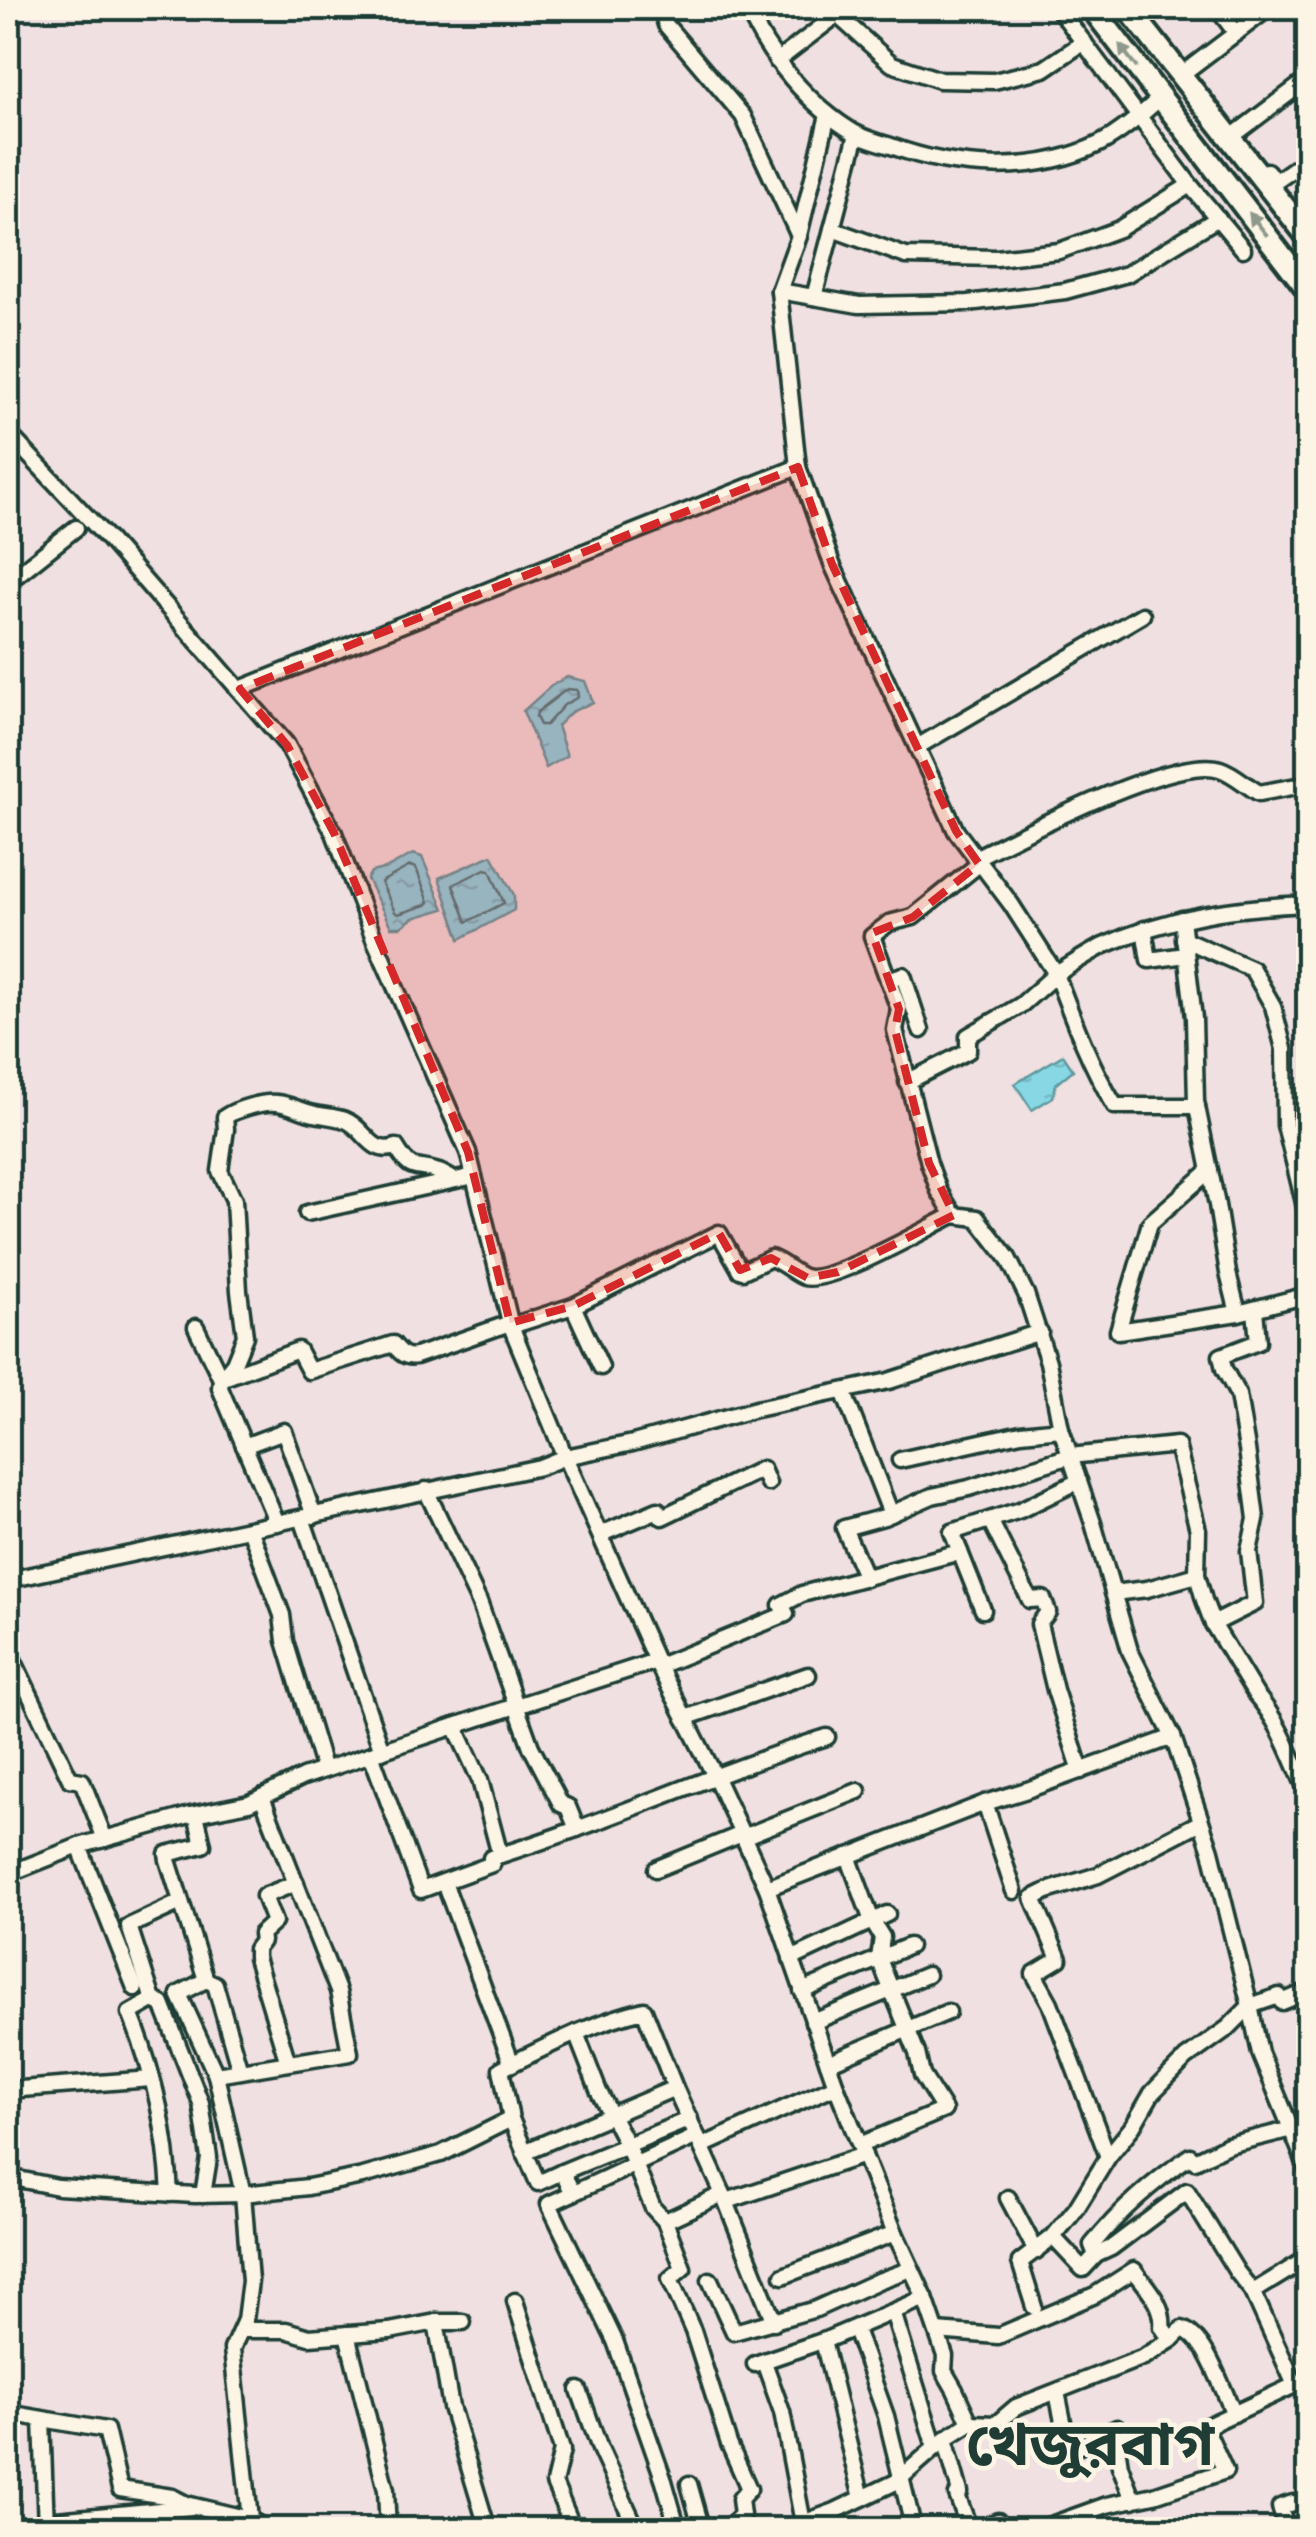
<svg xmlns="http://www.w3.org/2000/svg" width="1316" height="2537" font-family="Caveat,'Noto Sans Bengali',sans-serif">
<defs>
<pattern id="water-ripples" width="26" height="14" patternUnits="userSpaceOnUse" patternTransform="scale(2.5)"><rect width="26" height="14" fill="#88d7e5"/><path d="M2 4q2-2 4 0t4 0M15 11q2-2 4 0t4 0" fill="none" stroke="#75b9c5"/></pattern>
</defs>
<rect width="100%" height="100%" fill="#f0e0e1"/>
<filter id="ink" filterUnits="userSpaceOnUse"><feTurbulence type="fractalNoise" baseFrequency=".01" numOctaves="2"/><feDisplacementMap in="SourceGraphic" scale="20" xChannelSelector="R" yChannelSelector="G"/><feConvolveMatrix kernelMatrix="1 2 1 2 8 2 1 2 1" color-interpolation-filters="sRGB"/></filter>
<g filter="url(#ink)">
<!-- water -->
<g fill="url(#water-ripples)" stroke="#5e999e" stroke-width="2.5">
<polygon points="567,677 585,681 593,702 571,712 557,726 567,756 546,768 523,711 552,685"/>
<polygon points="413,854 422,857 444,909 413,918 401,927 391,927 367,879 371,872 387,868"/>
<polygon points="492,855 514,895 514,910 460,939 439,878"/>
<polygon points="1063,1055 1073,1070 1056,1084 1053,1097 1032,1110 1015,1084"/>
</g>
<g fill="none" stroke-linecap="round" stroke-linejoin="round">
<!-- shore -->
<g stroke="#497b7b" stroke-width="2.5">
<polygon points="567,689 577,690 578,697 564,705 546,725 540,725 536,717 537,712"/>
<polygon points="410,866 416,868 429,902 426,905 398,914 395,912 381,882"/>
<polygon points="485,869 490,870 504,903 467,922 453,885"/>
</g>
<!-- minor casing -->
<g stroke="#1f3d34" stroke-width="21">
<g id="minor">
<path d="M661,8L666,25L743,116L799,236L779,291L798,467L832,564L956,831L1011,904L1056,974C1071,965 1087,954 1103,946C1169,916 1236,907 1308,904"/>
<path d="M747,8C767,55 810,107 855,133C866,139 879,142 891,146C956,170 1035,175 1099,144C1121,133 1142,114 1160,98"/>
<polyline points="833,8 836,14 892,64 940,80 994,81 1044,69 1084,42"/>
<polyline points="1058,8 1190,185 1243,249"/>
<polyline points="1217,8 1236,33"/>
<polyline points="777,61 846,8"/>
<polyline points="1182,74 1269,8"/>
<polyline points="857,134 832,229 906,256 996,258 1059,251 1119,229 1190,185"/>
<polyline points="1230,138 1308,79"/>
<polyline points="1267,171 1275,182 1308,159"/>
<polyline points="799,235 828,115"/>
<polyline points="779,291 859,305 968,303 1065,291 1127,274 1218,218"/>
<polyline points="814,297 832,229"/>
<polyline points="8,433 109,540 287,745 334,833 375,941 468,1152 511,1326 565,1457 656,1661 716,1778 767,1888 836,2086 895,2233 925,2298 945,2356 944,2371 955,2390 970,2423"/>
<polyline points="8,582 76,528"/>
<polyline points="240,689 798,467"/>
<polyline points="917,747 1142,615"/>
<path d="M975,858C1021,835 1174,754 1220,769C1233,773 1247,786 1259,793L1308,784"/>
<polyline points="1182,919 1194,1018 1196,1102 1217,1205 1228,1273 1238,1313 1308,1295"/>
<polyline points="1144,929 1149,960 1186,955"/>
<polyline points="1184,939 1252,969 1273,1006 1284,1049 1285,1125 1308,1219"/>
<polyline points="888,980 903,975 921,1030"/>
<path d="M907,1082L968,1051V1036L1021,1005L1056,974C1073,1019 1090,1065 1115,1106H1197"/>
<polyline points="1210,1170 1150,1223 1118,1331 1238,1313"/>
<polyline points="307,1213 474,1176"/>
<polyline points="573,1306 601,1367"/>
<path d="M511,1326L573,1306L719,1233L740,1270L743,1271L771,1258C784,1263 795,1274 804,1277C829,1285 927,1228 954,1215"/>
<path d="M196,1327L221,1379L234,1363L245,1336L239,1291L234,1200L220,1171L226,1129L225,1117C236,1109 264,1101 277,1103C290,1104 302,1112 315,1114C324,1116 336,1117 345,1120C366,1128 370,1156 396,1147C413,1175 413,1163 439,1172C444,1174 449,1177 454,1180"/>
<polyline points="843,1391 891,1514"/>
<polyline points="244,1446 284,1431 314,1516"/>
<polyline points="900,1460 1021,1433 1061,1429"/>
<polyline points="426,1490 479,1602 531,1747 561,1804 568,1807 577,1829"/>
<polyline points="302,1518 382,1751"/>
<polyline points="990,1520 1030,1600 1043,1599 1048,1612 1039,1624 1055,1690 1081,1771"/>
<path d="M277,1523L220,1388L221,1379L298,1350L309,1371L393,1344C401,1353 404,1358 416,1356L510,1323"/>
<polyline points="250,1529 282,1615 285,1641 324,1770"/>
<polyline points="601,1534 658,1510 662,1517 762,1469 768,1483"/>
<path d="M866,1578L844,1528L884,1517L932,1496L969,1488L1070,1456L1177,1445L1198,1530L1197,1575L1204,1600L1213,1624L1256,1695C1280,1722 1293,1761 1308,1794"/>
<polyline points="8,1580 540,1467 565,1457 633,1443 756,1409 889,1381 1040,1332"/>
<polyline points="1113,1593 1147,1589 1197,1575"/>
<polyline points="983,1610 952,1532 1020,1510 1079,1481"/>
<polyline points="1213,1624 1255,1603 1249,1551 1256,1519 1247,1449 1238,1395 1224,1369 1221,1356 1258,1342 1255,1310"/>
<polyline points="8,1649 70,1779 82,1781 105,1839"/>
<polyline points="659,1666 786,1614 781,1605 802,1594 960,1552"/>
<polyline points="685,1718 808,1675"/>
<polyline points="455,1726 480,1780 500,1855"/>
<path d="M371,1754L421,1890L492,1864L491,1858C605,1823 713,1773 827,1737"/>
<polyline points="262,1797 338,1991 350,2053 216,2075 243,2194 250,2281 245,2320 232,2349 250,2519 267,2530"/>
<polyline points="985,1803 1014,1891"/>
<polyline points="196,1814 203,1845 167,1854 168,1860 206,1980 215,1984 240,2071"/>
<polyline points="743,1837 858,1791"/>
<polyline points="79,1846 135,1988"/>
<polyline points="848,1856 872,1921 882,1937 879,1959 917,2053 922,2075 944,2110 860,2145"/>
<polyline points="656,1869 742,1834"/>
<polyline points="8,1874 79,1846 190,1815 249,1803 303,1777 482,1717 656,1661"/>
<polyline points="444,1882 512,2064"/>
<polyline points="767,1888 985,1803 1027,1790 1173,1737 1130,1651 1093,1523 1061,1429 1048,1362 1026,1294 1008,1258 977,1218 954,1215 939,1191 929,1163 895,1030 899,1009 872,936 889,923 913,917 979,864"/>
<polyline points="791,1959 887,1914"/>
<polyline points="206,1980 179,1994 216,2075"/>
<polyline points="802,1991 909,1946"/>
<polyline points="1308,1997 1306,1992 1282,2002 1279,1996 1250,2006 1260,2053 1308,2170"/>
<polyline points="153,2000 162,2004 201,2103 209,2158 203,2195"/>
<polyline points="813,2022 927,1975"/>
<polyline points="576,2033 599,2092 627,2145 653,2208 665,2221"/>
<polyline points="288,2063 256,1958 256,1949 262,1941 261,1934 274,1922 264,1896 296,1883"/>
<polyline points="828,2063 948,2012"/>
<polyline points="8,2090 151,2079"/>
<path d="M702,2146C747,2126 790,2105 836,2086"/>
<polyline points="524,2152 675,2088"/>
<polyline points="1108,2157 1050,2003 1034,1974 1059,1959 1033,1898 1047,1891 1098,1875 1201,1822"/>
<polyline points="562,2172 690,2119"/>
<polyline points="8,2177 58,2187 195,2195 243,2194 308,2187 363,2176 441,2154 511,2119"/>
<polyline points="573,2193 697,2136"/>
<path d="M170,2194C167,2133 153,2069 130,2013L153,2000L129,1926L181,1902"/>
<polyline points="723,2194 774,2322"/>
<polyline points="1008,2198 1036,2251"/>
<polyline points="730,2200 864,2155"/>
<path d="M1053,2237L1083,2269L1096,2255L1092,2245C1122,2208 1152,2183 1190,2156L1195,2161L1228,2145L1292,2129"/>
<polyline points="1096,2255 1111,2248 1187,2191 1237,2272 1253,2292"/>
<polyline points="783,2276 895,2233"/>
<polyline points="710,2280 734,2332 816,2309 878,2281 911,2269"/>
<polyline points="515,2301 562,2450 554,2483 574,2530"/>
<polyline points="1034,2307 1020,2262 1053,2237 1076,2209 1108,2157 1133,2126 1152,2093 1186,2058 1228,2028 1250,2006 1211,1851 1173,1737"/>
<polyline points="893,2312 935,2447"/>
<polyline points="436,2322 451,2407 488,2530"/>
<polyline points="855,2329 886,2416 914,2530"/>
<polyline points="241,2330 286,2330 309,2337 389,2331 436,2322 463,2322"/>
<polyline points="347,2334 386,2490 388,2530"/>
<path d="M1171,2340L1182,2329C1206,2336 1223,2391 1234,2414"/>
<polyline points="823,2341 862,2498"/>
<polyline points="764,2362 782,2412 803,2523"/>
<polyline points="755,2364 828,2339 925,2298"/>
<polyline points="579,2390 600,2449 637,2530"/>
<polyline points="1057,2392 1069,2451 1117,2428 1124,2441 1117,2446 1120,2466 1133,2500"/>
<polyline points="8,2413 106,2430 120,2489 172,2497 186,2504 250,2519"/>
<polyline points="42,2419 46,2528"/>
<polyline points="945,2439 960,2492 957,2495 970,2530"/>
<polyline points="689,2484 702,2530"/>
<polyline points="46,2521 191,2507"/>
<path d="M678,2530L664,2481L615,2341L549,2204L573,2193L562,2172L538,2183L511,2119L501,2069C548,2046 593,2022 644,2010L675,2088L723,2194L665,2221L683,2268L670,2279L693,2331L729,2444L749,2489L740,2499L742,2515L725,2530"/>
<path d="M783,2530L835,2511L896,2482L945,2439L970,2423L996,2424L1016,2407L1144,2357L1171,2340L1162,2327C1165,2305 1146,2287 1134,2270L1095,2295L998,2336L937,2331"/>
<polyline points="977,2530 998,2521 1001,2530"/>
<polyline points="1037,2530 1107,2505 1154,2495 1225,2471 1205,2427 1295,2385 1253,2292 1308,2258"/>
<polyline points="1287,2530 1280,2507 1293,2503"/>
</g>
</g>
<!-- highway casing -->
<g stroke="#1f3d34" stroke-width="28">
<g id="highway">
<polyline points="1092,8 1308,290"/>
<polyline points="1128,8 1308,237"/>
</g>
</g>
<!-- minor -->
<use href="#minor" stroke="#fcf5e5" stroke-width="14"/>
<!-- highway -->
<use href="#highway" stroke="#fcf5e5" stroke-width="20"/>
</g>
<!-- one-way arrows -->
<defs><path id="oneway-solid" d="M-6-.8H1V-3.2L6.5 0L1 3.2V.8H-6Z" transform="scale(2.5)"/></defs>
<g fill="#8e998c">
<use href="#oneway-solid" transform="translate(1128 56) rotate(-127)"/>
<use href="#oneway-solid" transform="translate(1258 224) rotate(-128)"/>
</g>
</g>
<!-- marked area -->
<path fill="#d62828" fill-opacity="0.2" stroke="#d62828" stroke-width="8" stroke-dasharray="20 12" stroke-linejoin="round" d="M798,467L832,564L956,831L979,864L913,917L872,933L899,1009L895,1030L929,1163L954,1215L838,1272L808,1278L771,1258L740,1270L719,1233L573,1306L510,1323L468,1152L334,833L287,745L240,689Z"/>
<g text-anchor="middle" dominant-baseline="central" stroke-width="9" stroke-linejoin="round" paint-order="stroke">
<!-- district labels -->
<g font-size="60" font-weight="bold" fill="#1f3d34" stroke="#fcf5e5">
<text x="1090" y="2445">খেজুরবাগ</text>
</g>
</g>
<!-- margin -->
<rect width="1316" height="2537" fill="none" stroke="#fcf5e5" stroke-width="40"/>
<rect x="20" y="20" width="1276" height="2497" fill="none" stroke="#1f3d34" stroke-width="4" filter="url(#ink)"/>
</svg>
